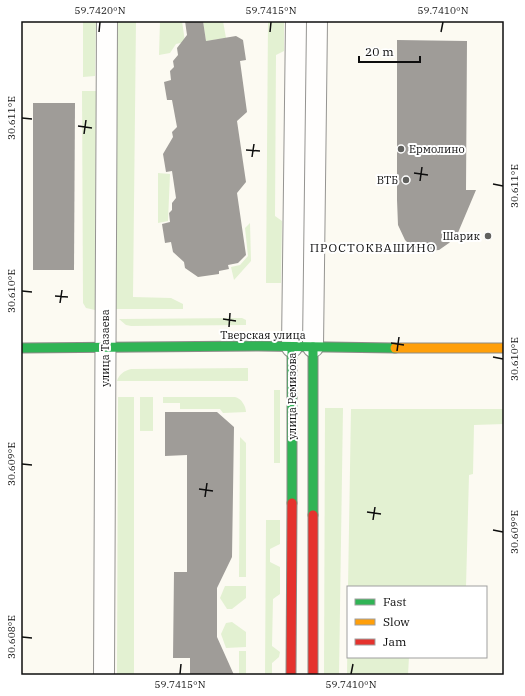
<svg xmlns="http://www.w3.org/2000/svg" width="525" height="696" font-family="'IBM Plex Serif',serif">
<rect width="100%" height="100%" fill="#fcfaf2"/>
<!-- grass -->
<g fill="#e3f1d2">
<polygon points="83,21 96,21 95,76 83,77"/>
<polygon points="115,21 136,21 133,297 171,298 183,304 183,309 115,309"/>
<polygon points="160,21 182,21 185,42 176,44 170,53 159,55"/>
<polygon points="203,21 223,21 226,38 206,41"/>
<polygon points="268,21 284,21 284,51 276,55 275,216 282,221 281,283 266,283"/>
<polygon points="82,91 96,91 95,310 86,308 83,303"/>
<polygon points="158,173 170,174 168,221 158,223"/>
<polygon points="250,223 251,261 234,280 231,267 240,265 248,256 245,228"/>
<polygon points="242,318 246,320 246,325 131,326 126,325 119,319"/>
<path d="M248,368V381H117C119,374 124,371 131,369Z"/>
<rect x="274" y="390" width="6" height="73"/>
<polygon points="118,397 134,397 134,675 117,675"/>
<rect x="140" y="397" width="13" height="34"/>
<path d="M163,397H235C241,398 246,406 246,412L223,413L220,409H180V403H163Z"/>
<polygon points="325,408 343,408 339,675 324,675"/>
<polygon points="351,409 504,409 504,424 474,425 473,474 469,475 466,587 348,587"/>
<polygon points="240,437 246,443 246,577 239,577"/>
<polygon points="266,520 280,520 280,544 270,549 270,562 280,567 280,594 273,599 272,646 280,652 279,657 272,663 272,675 265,675"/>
<polygon points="225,586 246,586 246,598 232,609 227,609 220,598"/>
<polygon points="348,597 348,657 409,657 408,675 347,675"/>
<polygon points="232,622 246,632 246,647 226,648 221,634 226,623"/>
<rect x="239" y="651" width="7" height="24"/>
</g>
<!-- building -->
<g fill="#9f9c98">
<polygon points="185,21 203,21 206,41 236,36 243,40 246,60 240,61 247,112 237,121 246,182 237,193 246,255 238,263 228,265 229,269 219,271 219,274 198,277 185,268 184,262 173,252 171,242 165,243 162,224 170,222 169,213 172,210 172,203 176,198 172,171 166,172 163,154 173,137 172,132 177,127 172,100 167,100 164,82 171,80 170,71 174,67 173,61 178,55 177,48 187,35"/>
<polygon points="397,40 467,41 466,190 476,190 457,235 449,243 439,250 426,251 413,248 405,240 398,225 397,200"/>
<polygon points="33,103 75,103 74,270 33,270"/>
<polygon points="165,412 217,412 234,427 232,557 217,588 217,637 234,675 190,675 190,658 173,658 174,572 187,572 187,455 165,456"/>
</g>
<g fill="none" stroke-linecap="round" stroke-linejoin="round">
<!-- street casing -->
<g stroke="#959491" stroke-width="22">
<g id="street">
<polyline points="292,347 296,21"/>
<polyline points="313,347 317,21"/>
<polyline points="104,675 107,21"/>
</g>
</g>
<!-- fast casing -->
<g stroke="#8c8b87" stroke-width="11">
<g id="fast">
<polyline points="313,347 313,515"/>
<polyline points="21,348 259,346 395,348"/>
<polyline points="292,503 292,347"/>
</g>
</g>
<!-- slow casing -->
<g stroke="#8c8b87" stroke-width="11">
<polyline id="slow" points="395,348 504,348"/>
</g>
<!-- jam casing -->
<g stroke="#8c8b87" stroke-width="11">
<g id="jam">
<polyline points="313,515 313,675"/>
<polyline points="291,675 292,503"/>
</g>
</g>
<!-- street -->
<use href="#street" stroke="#fffefd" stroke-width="20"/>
<!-- fast -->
<use href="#fast" stroke="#30b455" stroke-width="9"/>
<!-- slow -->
<use href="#slow" stroke="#ff9f0a" stroke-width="9"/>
<!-- jam -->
<use href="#jam" stroke="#e5322d" stroke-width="9"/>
</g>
<!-- ticks -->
<path fill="none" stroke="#0e0e0e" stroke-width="1.5" d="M99,32L100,22M270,32L271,22M441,32L443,22M22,118L32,119M78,126L92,128M84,134L86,120M246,150L260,151M252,157L254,144M414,173L428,175M420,181L422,167M493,184L503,186M22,291L32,292M55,296L68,297M60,303L62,290M223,319L236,321M229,327L230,313M391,343L404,345M397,351L399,337M493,357L503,359M22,464L32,465M199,489L213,491M205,497L207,483M367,512L381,514M373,520L375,507M493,530L503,532M22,637L32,638M180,674L181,664M351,674L353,664"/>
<!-- markers -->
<g fill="#61615e" stroke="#fff" stroke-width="1.5">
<circle cx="401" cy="149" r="4"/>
<circle cx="406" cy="180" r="4"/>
<circle cx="488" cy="236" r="4"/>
</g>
<g text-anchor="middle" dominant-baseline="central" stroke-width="4" stroke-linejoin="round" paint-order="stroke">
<!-- poi labels -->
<g font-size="11" fill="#0e0e0e" stroke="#fff" text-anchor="end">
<text x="409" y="149" text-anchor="start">Ермолино</text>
<text x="398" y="180">ВТБ</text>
<text x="480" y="236">Шарик</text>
</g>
<!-- street labels -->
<g font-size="11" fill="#0e0e0e" stroke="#fff">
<text x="263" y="335">Тверская улица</text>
<text transform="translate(105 348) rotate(-90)">улица Тазаева</text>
<text transform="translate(292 396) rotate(-90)">улица Ремизова</text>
</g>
<!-- neighbourhood labels -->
<g font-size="12" letter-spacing="1" fill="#0e0e0e" stroke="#fff">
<text x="373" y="247">ПРОСТОКВАШИНО</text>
</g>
</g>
<!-- border -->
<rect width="525" height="696" fill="none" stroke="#ffffff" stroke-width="44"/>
<!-- legend -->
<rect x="347" y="586" width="140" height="72" fill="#ffffff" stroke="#9f9f9f"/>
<rect x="355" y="599" width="20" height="6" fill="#30b455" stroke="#9f9f9f"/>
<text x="383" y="606" font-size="12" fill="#0e0e0e">Fast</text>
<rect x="355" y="619" width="20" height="6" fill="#ff9f0a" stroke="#9f9f9f"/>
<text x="383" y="626" font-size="12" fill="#0e0e0e">Slow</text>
<rect x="355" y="639" width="20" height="6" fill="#e5322d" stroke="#9f9f9f"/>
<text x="383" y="646" font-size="12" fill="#0e0e0e">Jam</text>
<!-- scale -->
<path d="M359 56v6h61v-6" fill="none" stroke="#0e0e0e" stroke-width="2"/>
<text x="365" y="56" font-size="12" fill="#0e0e0e" stroke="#ffffff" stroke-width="3" paint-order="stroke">20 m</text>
<rect x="22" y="22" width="481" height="652" fill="none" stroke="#0e0e0e" stroke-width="1.5"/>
<g font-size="10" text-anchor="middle" fill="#0e0e0e">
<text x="100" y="14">59.7420°N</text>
<text x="271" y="14">59.7415°N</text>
<text x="443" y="14">59.7410°N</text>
<text transform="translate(11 118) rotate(-90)" y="4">30.611°E</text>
<text transform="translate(514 186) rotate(-90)" y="4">30.611°E</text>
<text transform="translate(11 291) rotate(-90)" y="4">30.610°E</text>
<text transform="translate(514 359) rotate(-90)" y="4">30.610°E</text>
<text transform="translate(11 464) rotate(-90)" y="4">30.609°E</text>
<text transform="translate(514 532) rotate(-90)" y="4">30.609°E</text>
<text transform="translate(11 637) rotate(-90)" y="4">30.608°E</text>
<text x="180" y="688">59.7415°N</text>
<text x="351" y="688">59.7410°N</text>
</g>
</svg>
